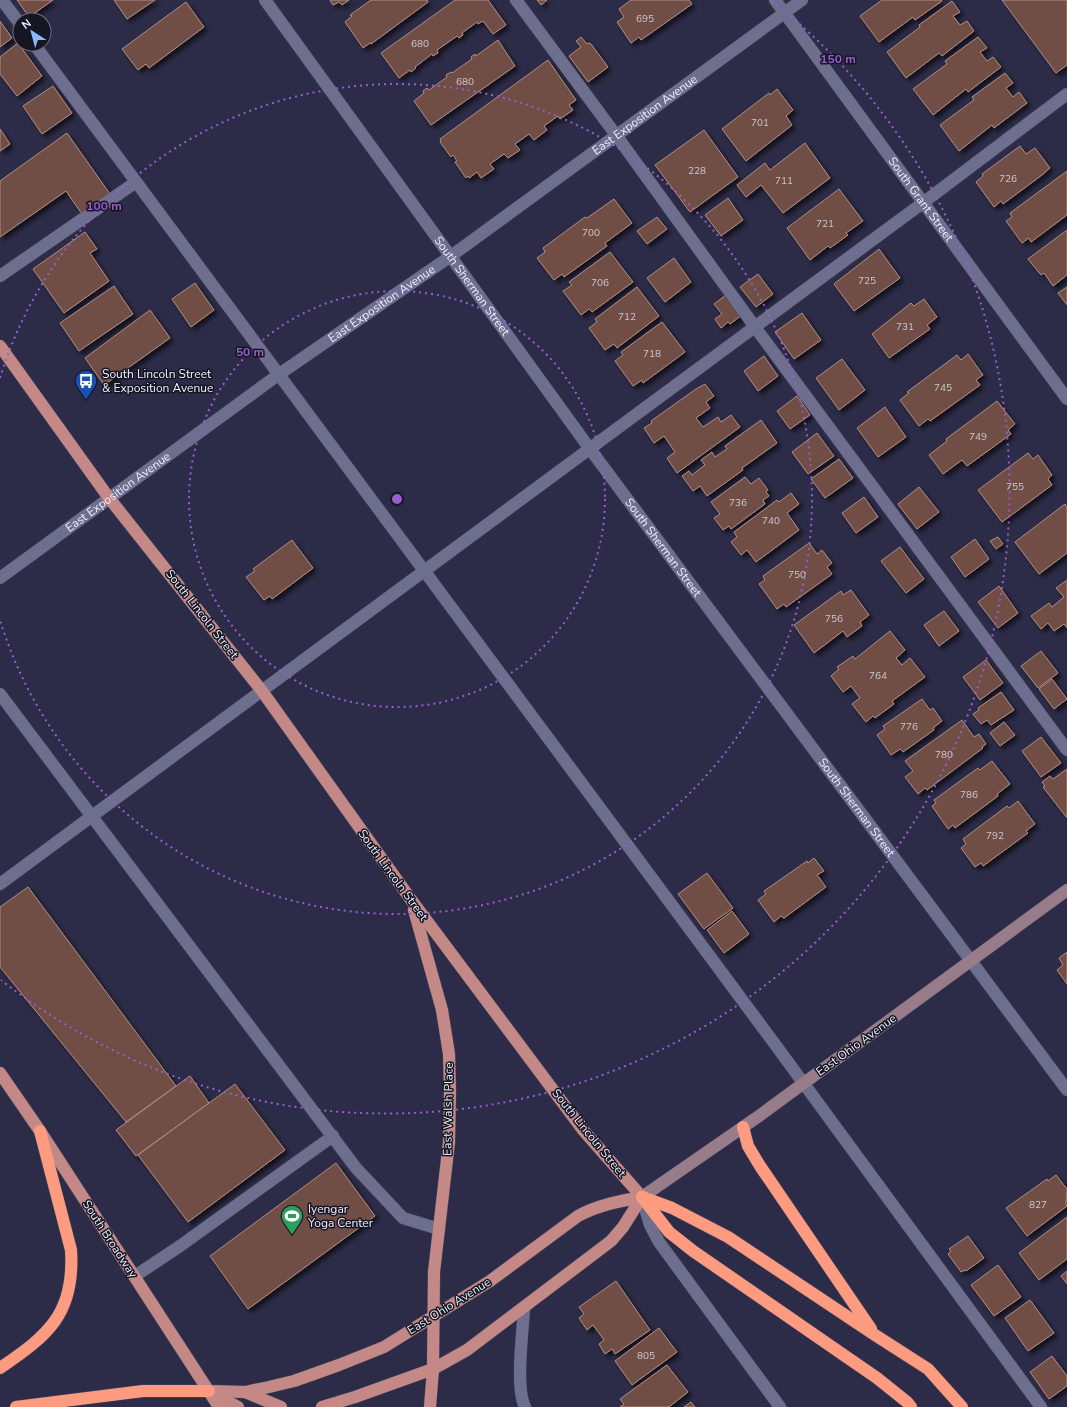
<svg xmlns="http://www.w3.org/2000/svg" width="1067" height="1407" font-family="'Nunito Sans',sans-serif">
<defs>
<filter id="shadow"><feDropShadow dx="3.5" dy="3.5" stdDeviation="2" flood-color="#0009"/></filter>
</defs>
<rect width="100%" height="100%" fill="#2d2c48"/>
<!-- building -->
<g fill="#704e45" stroke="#b28c83" filter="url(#shadow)">
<polygon points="17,0 53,0 29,17"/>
<polygon points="114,0 155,0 127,19"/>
<polygon points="330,0 349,0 342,5 339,2 333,5"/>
<polygon points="371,0 427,0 428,2 371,44 370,43 363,48 345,22 352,16 350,15"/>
<polygon points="455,0 488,0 506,25 493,34 483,21 478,24 477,22 462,33 463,35 459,38 457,36 437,50 438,53 433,56 432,54 415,67 416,68 411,72 410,70 399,78 381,53"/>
<polygon points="537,0 547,0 541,5"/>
<polygon points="631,0 689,0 692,4 641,40 639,37 631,43 617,22 624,17 619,9"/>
<polygon points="882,0 941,0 942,1 915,20 913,17 879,42 860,16"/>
<polygon points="1002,0 1067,0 1067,65 1056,73"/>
<polygon points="952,1 960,12 953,16 960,25 967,21 974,31 942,56 939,53 906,78 887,52 920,27 919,25"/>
<polygon points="186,2 204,27 149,68 146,64 138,70 122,49"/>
<polygon points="0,21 12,38 0,47"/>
<polygon points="581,37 587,44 589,43 591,44 608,67 588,82 569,56 581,47 576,41"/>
<polygon points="978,37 987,48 980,52 987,61 993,57 1001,67 968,92 966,89 933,115 913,89 947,64 945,61"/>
<polygon points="498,40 515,66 431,125 414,101 424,93 423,91 427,88 429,90 447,77 446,75 451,72 452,73 472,59 471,57 475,54 476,56"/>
<polygon points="18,43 42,76 17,96 0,74 0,57"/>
<polygon points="548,60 576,100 569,105 573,110 560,119 558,116 544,126 547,130 534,140 529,134 515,144 520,150 508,158 504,154 490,164 494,169 481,178 477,172 469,178 468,176 466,178 455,162 457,161 453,155 451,157 440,142 441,141 440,139"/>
<polygon points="1005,73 1013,83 1006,88 1013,97 1019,92 1027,103 994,128 992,125 959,151 940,125 974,100 972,97"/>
<polygon points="53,86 72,113 42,134 23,106"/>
<polygon points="777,89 793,110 786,116 792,125 746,161 722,129 769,93 770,95"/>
<polygon points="0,129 10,144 0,151"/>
<polygon points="704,130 738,177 690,212 655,165"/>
<polygon points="67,133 110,194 82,214 66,191 0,237 0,181"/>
<polygon points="805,143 830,178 783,213 761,185 746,197 737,185 765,163 770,170"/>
<polygon points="1020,146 1026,154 1035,148 1050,168 1042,175 1003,204 1001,201 994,207 976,182 983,176 982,174"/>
<polygon points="1067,171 1067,215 1031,242 1029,238 1022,243 1006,221 1012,217 1010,213"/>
<polygon points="839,189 863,221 846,233 848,235 830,248 828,246 810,260 787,228"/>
<polygon points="728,198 743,220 721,236 705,215"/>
<polygon points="614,199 632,223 605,243 607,246 564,277 562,274 554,280 537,258 545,252 543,248 585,217 587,218"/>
<polygon points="657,217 667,229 647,244 637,231"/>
<polygon points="1067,230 1067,275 1053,286 1044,273 1041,275 1028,259"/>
<polygon points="85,232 97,249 90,253 109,281 64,313 33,269"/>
<polygon points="879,249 900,278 854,311 834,284"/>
<polygon points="610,252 633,282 592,312 589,309 581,315 563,291 572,285 569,282"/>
<polygon points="674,258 691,282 665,302 647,278"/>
<polygon points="758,274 773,294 756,307 740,287"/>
<polygon points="195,283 214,310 191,327 172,299"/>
<polygon points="114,286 133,314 79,351 60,323"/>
<polygon points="637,287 659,316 617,348 614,344 605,350 589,328 597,322 595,319"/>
<polygon points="1067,287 1067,305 1058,293"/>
<polygon points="726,295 742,315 730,324 728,322 721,328 715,319 722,314 714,304"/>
<polygon points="924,299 937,317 927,325 930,329 889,358 872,334 911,303 914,306"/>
<polygon points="150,310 170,338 104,385 85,358"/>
<polygon points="802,313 821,340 794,359 775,332"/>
<polygon points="662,322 685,352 643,383 642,380 633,386 615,361 623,355 621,352"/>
<polygon points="968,354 983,375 976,380 980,385 930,421 928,419 919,426 900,400 909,393 907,392 957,355 961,360"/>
<polygon points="764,356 778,376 758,391 744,371"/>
<polygon points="842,359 865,390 839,410 816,378"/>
<polygon points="705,384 714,396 706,402 710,408 696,418 703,427 718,417 721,422 731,415 740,427 677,473 667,458 675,452 664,436 654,443 644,428 652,423 651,421 696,389"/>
<polygon points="797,396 810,415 790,429 777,411"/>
<polygon points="997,401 1015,424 1008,430 1011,434 967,466 962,460 943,474 929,455 947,441 946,439"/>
<polygon points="885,407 906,437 878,457 857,428"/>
<polygon points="761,420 777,443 742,468 743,470 707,496 700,486 693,491 682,476 689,471 692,475 705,465 701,460 712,452 715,457 727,449 725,446"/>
<polygon points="817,433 834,456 808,474 792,452"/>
<polygon points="1028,453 1033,459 1038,455 1052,475 1048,479 1052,485 1002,522 978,490"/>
<polygon points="839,459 853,478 825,498 811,479"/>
<polygon points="745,477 751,484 759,478 768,490 766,492 769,496 763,500 765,504 731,529 729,526 723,530 714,518 720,514 711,502"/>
<polygon points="919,487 939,512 917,529 898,504"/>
<polygon points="791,493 799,504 787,513 799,530 756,562 747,550 741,555 731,542 737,537 734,532 777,500 779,502"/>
<polygon points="864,497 878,517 856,533 842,513"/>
<polygon points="1065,504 1067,507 1067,553 1039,574 1015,542"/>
<polygon points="998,537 1003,544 996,549 990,541"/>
<polygon points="975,539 989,559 965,577 951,557"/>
<polygon points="292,540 313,568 272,599 270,596 264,600 246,577 255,571 253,569"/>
<polygon points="809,543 817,554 822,550 832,563 827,567 832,574 786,607 784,604 777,609 759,584 765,580 763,576"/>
<polygon points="900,547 924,579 906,593 881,561"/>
<polygon points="1067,580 1067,628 1064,624 1054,631 1048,623 1041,629 1031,616 1049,603 1052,607 1064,597 1056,588"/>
<polygon points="999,586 1018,613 998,628 978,602"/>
<polygon points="851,590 869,615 860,622 862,626 847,637 843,631 814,653 794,625 841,591 843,595"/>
<polygon points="944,611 959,631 939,646 924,625"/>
<polygon points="890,631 905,650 896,658 902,665 910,658 925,677 892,701 894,704 875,718 873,716 866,722 852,704 860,698 851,686 843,692 831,676 839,669 837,667 853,656 855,659"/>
<polygon points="1041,651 1058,673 1038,688 1021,666"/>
<polygon points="986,660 1003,683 980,700 963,677"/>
<polygon points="1052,679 1067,699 1054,709 1039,689"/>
<polygon points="1001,692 1014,710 991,725 987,720 981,724 973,714 979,710 978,708"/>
<polygon points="922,699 930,710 933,708 942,721 933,728 934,730 903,752 900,749 891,755 877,735 885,729 883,726"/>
<polygon points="962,720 974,737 979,734 986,744 982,747 983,748 927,790 925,788 918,794 905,777 913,771 905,761"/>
<polygon points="1004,722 1015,735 1000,746 990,733"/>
<polygon points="1041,737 1061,763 1041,777 1022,751"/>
<polygon points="992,761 1010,784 997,794 998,796 955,828 953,825 948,829 932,806 936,803 934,800 978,768 980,770"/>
<polygon points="1067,769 1067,818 1043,787 1045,786 1042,782 1050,776 1053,779"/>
<polygon points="1018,801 1035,824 1026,831 1028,833 983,866 981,863 975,867 961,848 966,844 963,839 1007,806 1009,808"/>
<polygon points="814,858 824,871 817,875 826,887 784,918 781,916 774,922 758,900 766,894 764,891 807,861 808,863"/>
<polygon points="707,873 733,908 704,929 678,894"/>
<polygon points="28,887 176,1086 126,1122 0,967 0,907"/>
<polygon points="732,911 749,934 724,953 707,930"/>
<polygon points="1067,952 1067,984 1057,970 1063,965 1059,958"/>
<polygon points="190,1076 209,1103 136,1156 116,1130"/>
<polygon points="235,1084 285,1150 188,1222 138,1155"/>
<polygon points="336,1163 375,1216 248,1309 210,1256"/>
<polygon points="1056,1175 1067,1189 1066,1205 1067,1206 1027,1236 1006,1208 1047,1179 1048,1181"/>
<polygon points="1067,1217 1067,1259 1039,1280 1019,1253"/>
<polygon points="968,1236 984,1258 966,1271 965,1270 961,1272 948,1254 951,1251 949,1249"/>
<polygon points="998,1265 1021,1297 994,1316 971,1285"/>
<polygon points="1067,1271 1067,1284 1061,1276"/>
<polygon points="616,1281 650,1330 615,1354 612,1349 605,1354 599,1344 604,1340 593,1325 587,1330 579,1318 584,1314 579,1307"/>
<polygon points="1030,1300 1054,1333 1028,1351 1005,1318"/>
<polygon points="659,1328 677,1352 632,1385 615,1361"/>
<polygon points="1052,1356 1067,1376 1067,1386 1049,1399 1030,1372"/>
<polygon points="667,1365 688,1392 669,1407 620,1407 624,1404 620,1399"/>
<polygon points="691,1402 695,1407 684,1407"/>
</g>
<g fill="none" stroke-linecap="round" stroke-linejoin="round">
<!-- lane casing -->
<g stroke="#4a495f" stroke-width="13">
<g id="lane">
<polyline points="2,0 20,24"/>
<polyline points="516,0 616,135 755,327 1067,750"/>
<polyline points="34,44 777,1047 1041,1407"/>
<polyline points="0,276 136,182"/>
<polyline points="0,694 356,1168 403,1218 439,1229"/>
<polyline points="0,884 924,202 1067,94"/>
<polyline points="135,1276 180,1246 333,1136"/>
<path d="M524,1308C523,1331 515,1388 525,1407"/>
</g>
</g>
<!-- street casing -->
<g stroke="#4a495f" stroke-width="13">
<g id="street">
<path id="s1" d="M265,0L590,449L1067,1090"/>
<path id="s2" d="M775,0L1067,399"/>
<path id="s3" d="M0,578L278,375L451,256L802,0"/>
<polyline points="642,1198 650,1225 659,1242 780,1407"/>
</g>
</g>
<!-- secondary casing -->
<g stroke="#4a495f" stroke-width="13">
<polyline id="secondary" points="642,1197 759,1116 1067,890"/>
</g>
<!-- primary casing -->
<g stroke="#4a495f" stroke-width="13">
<g id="primary">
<polyline points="0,346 109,498 262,691 412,901 583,1130 642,1197"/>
<polyline points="414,910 442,1010 449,1054 450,1091 449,1142 434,1272 433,1369 430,1407"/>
<polyline points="0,1073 40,1131 219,1407"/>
<path d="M209,1391L245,1392L269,1387L294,1381L339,1365L384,1347L490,1281L578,1216C598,1205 620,1201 642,1197"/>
<polyline points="245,1392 281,1407"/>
<polyline points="212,1393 238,1407"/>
<polyline points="322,1407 355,1397 433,1369 467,1350 611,1241 623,1227 642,1197"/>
</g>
</g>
<!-- highway casing -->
<g stroke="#4a495f" stroke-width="13">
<g id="highway">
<polyline points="743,1127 748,1146 760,1166 871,1329"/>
<polyline points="642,1197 672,1208 728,1237 875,1335 928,1369 962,1407"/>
<polyline points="642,1197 669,1232 693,1251 877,1378 907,1402 911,1407"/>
<path d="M0,1368C49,1335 75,1313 71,1250L40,1131"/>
<polyline points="16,1407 143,1391 209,1391"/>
</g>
</g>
<!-- lane -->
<use href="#lane" stroke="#6e6e8e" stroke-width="12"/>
<!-- street -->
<use href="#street" stroke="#6e6e8e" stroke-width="12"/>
<!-- secondary -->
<use href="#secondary" stroke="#997c8a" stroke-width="12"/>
<!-- primary -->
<use href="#primary" stroke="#c48986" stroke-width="12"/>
<!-- highway -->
<use href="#highway" stroke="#fd9b81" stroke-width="12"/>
</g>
<!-- distance rings -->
<g fill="none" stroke="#985dcf" stroke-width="2" stroke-dasharray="2 4">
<circle cx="397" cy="499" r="208"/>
<path d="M0 378A415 415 0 1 1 0 620"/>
<path d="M772 1A623 623 0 1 1 1 980"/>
</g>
<!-- icons -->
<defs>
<g id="bus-pin" transform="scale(1.15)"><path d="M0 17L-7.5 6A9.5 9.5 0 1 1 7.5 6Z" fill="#1a4fb4" stroke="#161623"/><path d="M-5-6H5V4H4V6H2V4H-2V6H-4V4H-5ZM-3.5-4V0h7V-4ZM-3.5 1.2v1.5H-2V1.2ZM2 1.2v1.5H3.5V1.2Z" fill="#fff"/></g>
<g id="stadium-pin" transform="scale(1.15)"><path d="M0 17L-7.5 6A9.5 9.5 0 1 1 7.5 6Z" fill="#2e9e5b" stroke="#161623"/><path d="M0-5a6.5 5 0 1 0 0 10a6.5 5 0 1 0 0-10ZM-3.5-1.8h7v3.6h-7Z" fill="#fff"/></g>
</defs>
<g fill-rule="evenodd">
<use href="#bus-pin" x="86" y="381"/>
<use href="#stadium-pin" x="292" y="1216"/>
</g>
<g text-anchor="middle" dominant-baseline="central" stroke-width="3" stroke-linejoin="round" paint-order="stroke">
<!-- number labels -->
<g font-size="10" fill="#cec7d0">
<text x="645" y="19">695</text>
<text x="420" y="44">680</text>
<text x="465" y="82">680</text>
<text x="760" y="123">701</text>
<text x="697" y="171">228</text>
<text x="1008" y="179">726</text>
<text x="784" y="181">711</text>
<text x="825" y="224">721</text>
<text x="591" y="233">700</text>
<text x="867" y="281">725</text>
<text x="600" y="283">706</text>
<text x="627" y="317">712</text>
<text x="905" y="327">731</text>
<text x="652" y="354">718</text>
<text x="943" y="388">745</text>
<text x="978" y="437">749</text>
<text x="1015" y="487">755</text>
<text x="738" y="503">736</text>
<text x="771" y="521">740</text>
<text x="797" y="575">750</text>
<text x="834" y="619">756</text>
<text x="878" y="676">764</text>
<text x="909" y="727">776</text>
<text x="944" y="755">780</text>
<text x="969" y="795">786</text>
<text x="995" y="836">792</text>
<text x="1038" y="1205">827</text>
<text x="646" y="1356">805</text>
</g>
<!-- street labels -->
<g font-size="12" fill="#eeeffe" stroke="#161623">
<text stroke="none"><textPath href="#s3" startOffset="794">East Exposition Avenue</textPath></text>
<text stroke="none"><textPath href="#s2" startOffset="247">South Grant Street</textPath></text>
<text stroke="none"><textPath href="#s1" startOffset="353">South Sherman Street</textPath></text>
<text stroke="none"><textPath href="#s3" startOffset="470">East Exposition Avenue</textPath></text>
<text stroke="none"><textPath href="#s3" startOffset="146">East Exposition Avenue</textPath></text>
<text stroke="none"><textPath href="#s1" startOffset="677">South Sherman Street</textPath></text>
<text transform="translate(202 614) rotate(52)">South Lincoln Street</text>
<text stroke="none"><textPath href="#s1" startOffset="1001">South Sherman Street</textPath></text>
<text transform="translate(393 875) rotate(54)">South Lincoln Street</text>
<text transform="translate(856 1045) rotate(-36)">East Ohio Avenue</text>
<text transform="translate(448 1109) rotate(-89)">East Walsh Place</text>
<text transform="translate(589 1133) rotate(51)">South Lincoln Street</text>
<text transform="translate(110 1239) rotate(57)">South Broadway</text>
<text transform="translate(449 1306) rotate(-32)">East Ohio Avenue</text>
</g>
<!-- poi labels -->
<g font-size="12" fill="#eeeffe" stroke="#161623" text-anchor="start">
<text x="102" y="374">South Lincoln Street<tspan x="102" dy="14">&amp; Exposition Avenue</tspan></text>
<text x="308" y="1209">Iyengar<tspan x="308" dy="14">Yoga Center</tspan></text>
</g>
</g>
<circle cx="397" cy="499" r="6" fill="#985dcf" stroke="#161623" stroke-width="2"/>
<g font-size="12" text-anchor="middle" font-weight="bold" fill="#985dcf" stroke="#161623" stroke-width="3" stroke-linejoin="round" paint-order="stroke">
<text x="838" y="63">150 m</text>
<text x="104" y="210">100 m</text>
<text x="250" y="356">50 m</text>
</g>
<!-- north arrow -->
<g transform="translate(32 32) rotate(324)"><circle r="19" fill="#161623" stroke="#6c6d7b"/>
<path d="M0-3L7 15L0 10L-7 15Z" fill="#8bb9fc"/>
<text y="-6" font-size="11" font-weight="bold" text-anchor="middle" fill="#eeeffe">N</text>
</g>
</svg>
